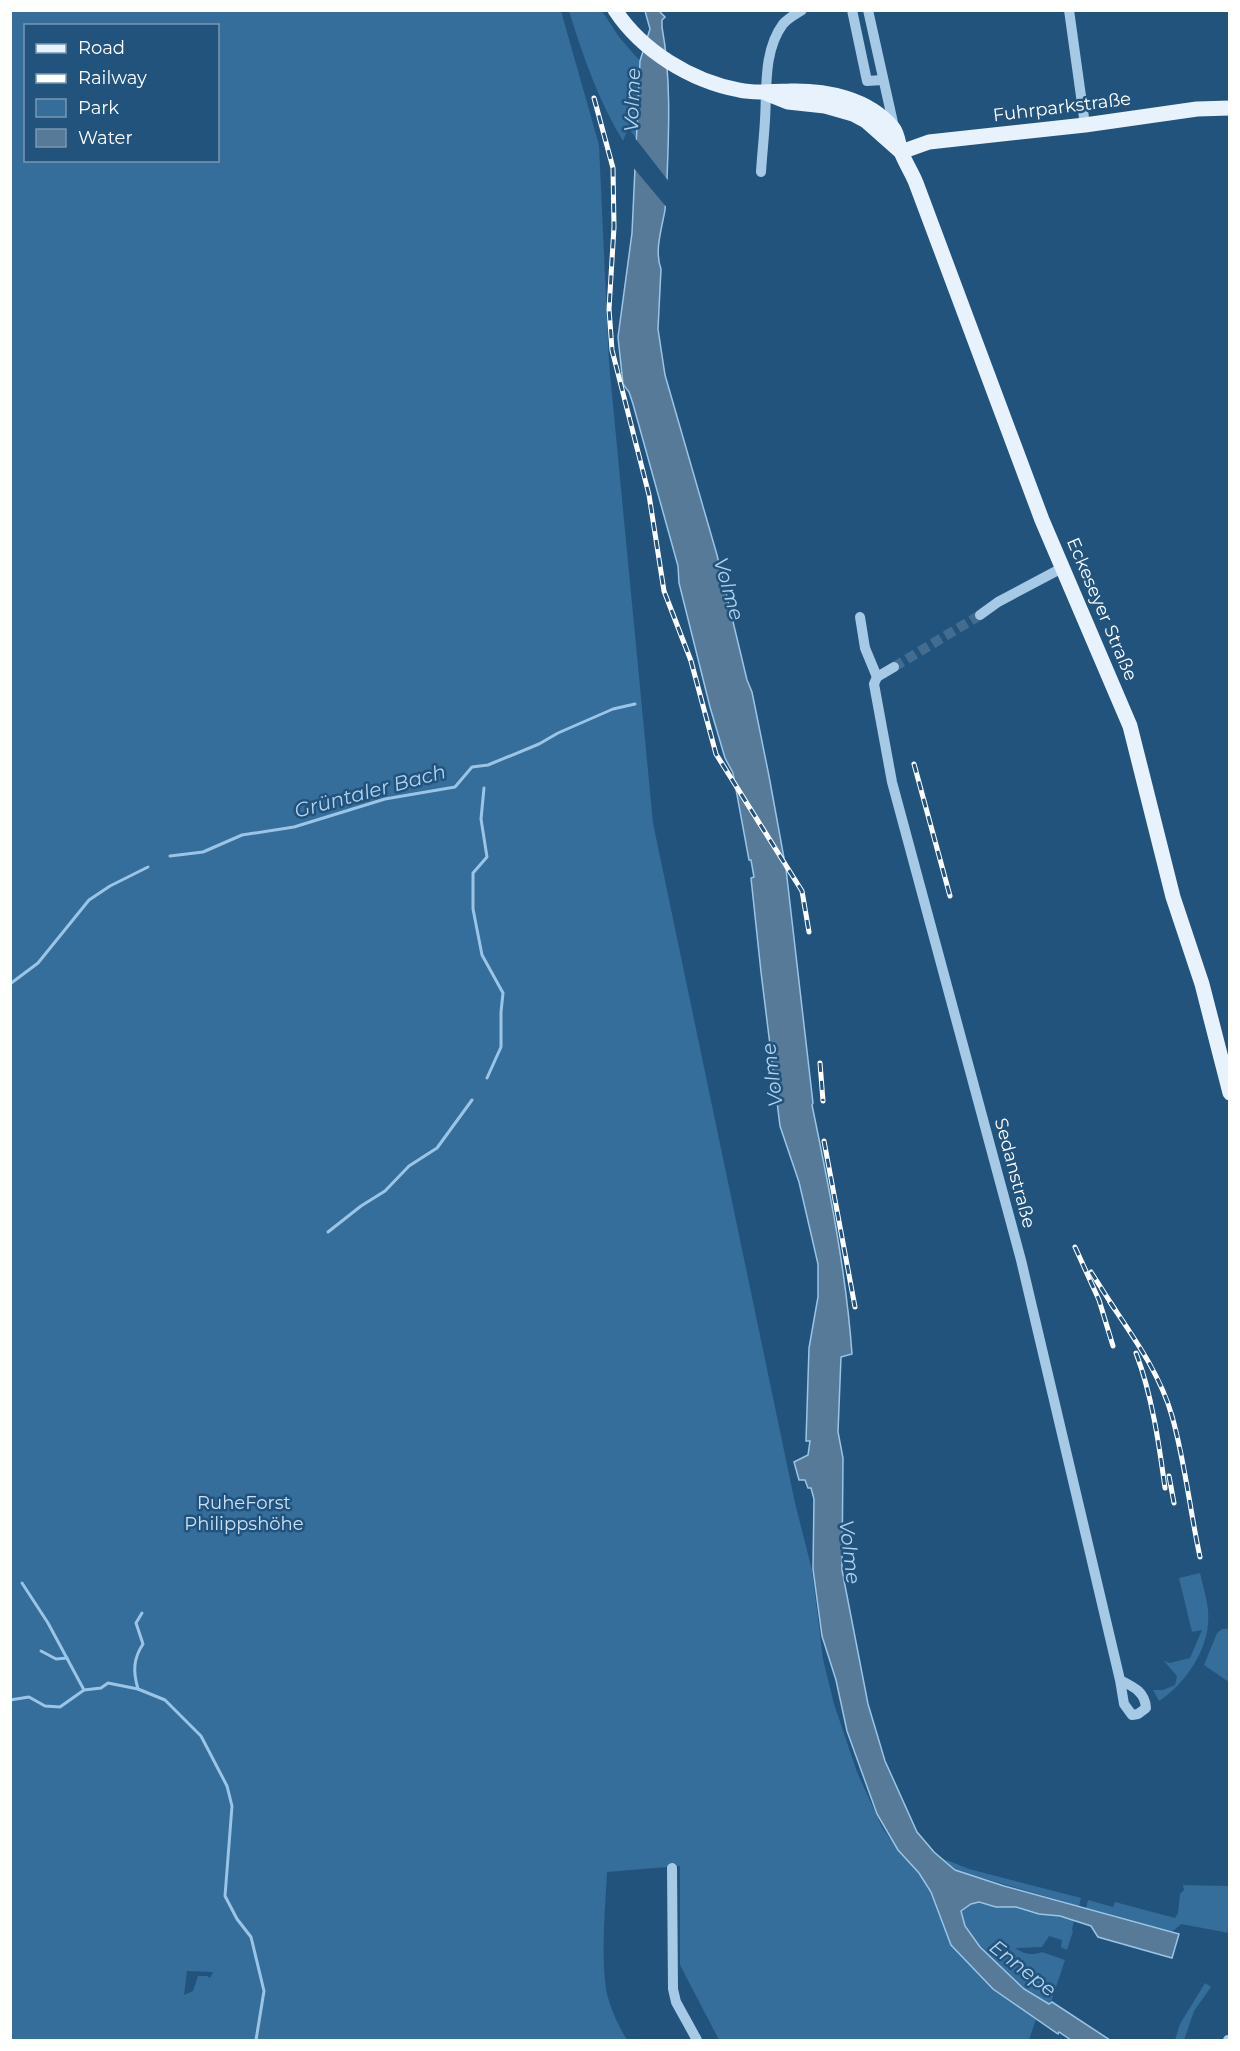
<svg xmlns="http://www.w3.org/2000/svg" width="1240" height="2051" font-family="Montserrat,sans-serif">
<rect width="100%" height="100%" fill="#22537d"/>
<!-- green -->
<g fill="#356d9b" fill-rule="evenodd">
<path d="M11,11H561L599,145L609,363L653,823L795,1503L812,1570L823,1659L834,1704L857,1772L882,1827L898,1850L919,1873L931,1892L951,1945L968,1963L1036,2019L1029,2040H719L680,1965V1866L607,1872C605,1911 601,1951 606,1989C609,2006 618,2025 627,2040H11ZM26,26H218V160H26ZM187,1971L213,1972L210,1978L207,1976H198L193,1991L184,1995Z"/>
<path d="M569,11H602L619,37L640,61L638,140L628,128L623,141C598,100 583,56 569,11Z"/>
<path d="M1200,1573C1204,1590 1210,1608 1208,1624C1206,1653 1183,1686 1159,1701L1153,1690H1163L1175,1685L1177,1676L1164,1661L1170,1663L1190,1658L1202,1630L1192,1632L1179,1578Z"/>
<polygon points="1222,1629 1229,1629 1229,1682 1204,1665 1217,1633"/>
<polygon points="944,1859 969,1869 1081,1898 1079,1906 955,1870"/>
<polygon points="1183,1885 1229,1886 1229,1933 1181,1924 1172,1932 1086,1908 1088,1900 1113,1907 1115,1902 1175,1918 1178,1913 1180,1894 1184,1890"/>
<path d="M974,1902L996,1907H1016L1074,1920L1072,1930L1073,1931L1067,1950L1061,1947L1062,1940L1049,1936L1042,1947L1015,1948C1024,1954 1032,1956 1042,1952L1065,1960L1050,2005L1023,1989L980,1947L965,1926L961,1911Z"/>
<polygon points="1205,1983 1211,1987 1194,2011 1184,2040 1175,2040 1180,2024"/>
</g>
<!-- water -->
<path fill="#567a98" stroke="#9ac5e7" stroke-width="1.5" d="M645,11H659L665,17L662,20V27C671,76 669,129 667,178C667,189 666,200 665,210C662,228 654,251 661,269L658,329L665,375L717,555L747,680L752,692L769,776L786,869L813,1103L812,1105C829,1187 846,1270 852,1354L841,1357L838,1432L843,1458L842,1570L868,1704L885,1761L917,1832L934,1852L955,1870L1004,1886L1179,1934L1172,1958L1098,1937L1091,1926L1060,1916L1039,1914L1016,1907H996L979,1902L971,1904L961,1911L965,1926L980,1947L1024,1989L1049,2004L1052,2002L1110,2040H1071L1059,2032L1058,2034L993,1989L951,1945L931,1892L919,1873L898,1850L877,1814L847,1731L836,1680L822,1636L813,1569L814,1499L811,1488H808L805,1480H799L794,1462L808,1455L810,1441H806L809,1348L818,1297V1264L799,1182L780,1126L761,972L751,878L754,877L751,860H749L733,773L725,758L710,707L679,583L678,566L633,404L629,392L623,384L618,337L632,233L640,61L650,29Z"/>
<!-- pier -->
<polygon fill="#22537d" points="635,138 670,183 668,209 632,166"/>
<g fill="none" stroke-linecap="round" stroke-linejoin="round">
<!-- stream -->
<g stroke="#9ac5e7" stroke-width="3">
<polyline points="484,788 481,819 487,857 473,873 473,909 482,955 503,993 501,1012 501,1047 487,1078"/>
<polyline points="170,856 203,852 242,835 294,827 385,799 455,787 472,767 488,765 539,744 558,733 613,709 635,704"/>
<polyline points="10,984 38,963 89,900 110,886 148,867"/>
<polyline points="328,1232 361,1206 385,1191 409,1166 437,1148 472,1100"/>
<polyline points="22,1583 48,1623 84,1690"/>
<polyline points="41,1651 56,1659 67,1658"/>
<path d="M138,1689C133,1672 133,1659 143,1644L136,1623L142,1613"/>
<polyline points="10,1700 29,1697 45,1706 60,1707 84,1690 101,1688 108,1683 138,1689 165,1700 201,1736 227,1786 232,1806 225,1896 237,1919 251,1937 264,1991 256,2040"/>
</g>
<!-- minor-tunnel -->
<polyline stroke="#436d90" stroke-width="10" stroke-dasharray="10 5" stroke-linecap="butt" points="894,667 980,615"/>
<!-- minor -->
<g stroke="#a6c9e6" stroke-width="10">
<polyline points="852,10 867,81 883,80"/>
<polyline points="868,10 894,127"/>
<polyline points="1069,10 1085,125"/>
<path d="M761,172C762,155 764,138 765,120C767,89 763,51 783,24C788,18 796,14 802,10"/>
<polyline points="980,615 998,602 1062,568"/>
<polyline points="860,617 865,648 877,677"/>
<path d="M877,677L874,684L892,782L1021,1260L1120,1680L1124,1704L1132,1715L1138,1714L1146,1708C1145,1692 1134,1687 1120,1680"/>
<polyline points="877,677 894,667"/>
<polyline points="672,1868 673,1989 676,2002 697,2040"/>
<polyline points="1228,2040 1230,2040"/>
</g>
<!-- major -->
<g stroke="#e7f2fd" stroke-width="15">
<path d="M615,10C642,51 691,81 739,90C756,94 772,91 789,91C826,90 868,98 893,128C899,136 898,146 902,154C906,164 912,173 916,183L1042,520L1130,726L1173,897L1202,984L1230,1093"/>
<polyline points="768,94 788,102 825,106 853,114 866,121 901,152"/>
<polyline points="901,152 929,142 1085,125 1197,109 1230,108"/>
</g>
<!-- rail casing -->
<g stroke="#fff" stroke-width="5">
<g id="rail">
<polyline points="594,98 613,168 614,227 609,309 612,350 649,495 664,591 691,661 716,754 802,891 809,932"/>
<polyline points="914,764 950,896"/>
<polyline points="820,1063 823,1101"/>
<polyline points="824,1141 855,1307"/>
<polyline points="1075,1247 1099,1300 1113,1346"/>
<polyline points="1091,1272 1114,1308"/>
<path d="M1110,1302C1134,1338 1160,1374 1172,1416C1185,1462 1190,1511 1200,1557"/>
<path d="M1136,1353C1152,1395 1159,1444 1165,1488"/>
<polyline points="1169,1476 1174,1503"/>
</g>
</g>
<!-- rail -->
<use href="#rail" stroke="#22537d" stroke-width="3" stroke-dasharray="9" stroke-linecap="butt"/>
</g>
<g text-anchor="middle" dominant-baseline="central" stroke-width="5" stroke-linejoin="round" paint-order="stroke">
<!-- street labels -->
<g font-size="18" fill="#fff" stroke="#22537d">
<text transform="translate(1062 107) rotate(-7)">Fuhrparkstraße</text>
<text transform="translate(1102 609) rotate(67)">Eckeseyer Straße</text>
<text transform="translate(1015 1173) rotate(75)">Sedanstraße</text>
</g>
<!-- park labels -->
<g font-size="18" fill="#c9e1f5" stroke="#22537d">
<text x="244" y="1503">RuheForst<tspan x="244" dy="21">Philippshöhe</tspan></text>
</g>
<!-- water labels -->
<g font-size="20" font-style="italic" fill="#b1d3ee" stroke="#22537d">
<text transform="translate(632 100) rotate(-88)">Volme</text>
<text transform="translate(729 589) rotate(74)">Volme</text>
<text transform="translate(370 791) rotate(-15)">Grüntaler Bach</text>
<text transform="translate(772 1075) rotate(-97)">Volme</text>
<text transform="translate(850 1552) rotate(83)">Volme</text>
<text transform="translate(1023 1968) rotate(38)">Ennepe</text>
</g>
</g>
<!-- border -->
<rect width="1240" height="2051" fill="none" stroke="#ffffff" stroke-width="24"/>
<!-- legend -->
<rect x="24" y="24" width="195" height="138" fill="#22537d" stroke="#7a98b1" stroke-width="1.5"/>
<rect x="36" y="44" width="30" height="9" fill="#e7f2fd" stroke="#7a98b1" stroke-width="1.5"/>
<text x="78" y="54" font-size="18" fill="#ffffff">Road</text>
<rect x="36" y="74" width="30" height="9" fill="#ffffff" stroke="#7a98b1" stroke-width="1.5"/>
<text x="78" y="84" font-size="18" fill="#ffffff">Railway</text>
<rect x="36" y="99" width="30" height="18" fill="#356d9b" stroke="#7a98b1" stroke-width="1.5"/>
<text x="78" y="114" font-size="18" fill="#ffffff">Park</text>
<rect x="36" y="129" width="30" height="18" fill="#567a98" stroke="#7a98b1" stroke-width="1.5"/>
<text x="78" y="144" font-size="18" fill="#ffffff">Water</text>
</svg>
